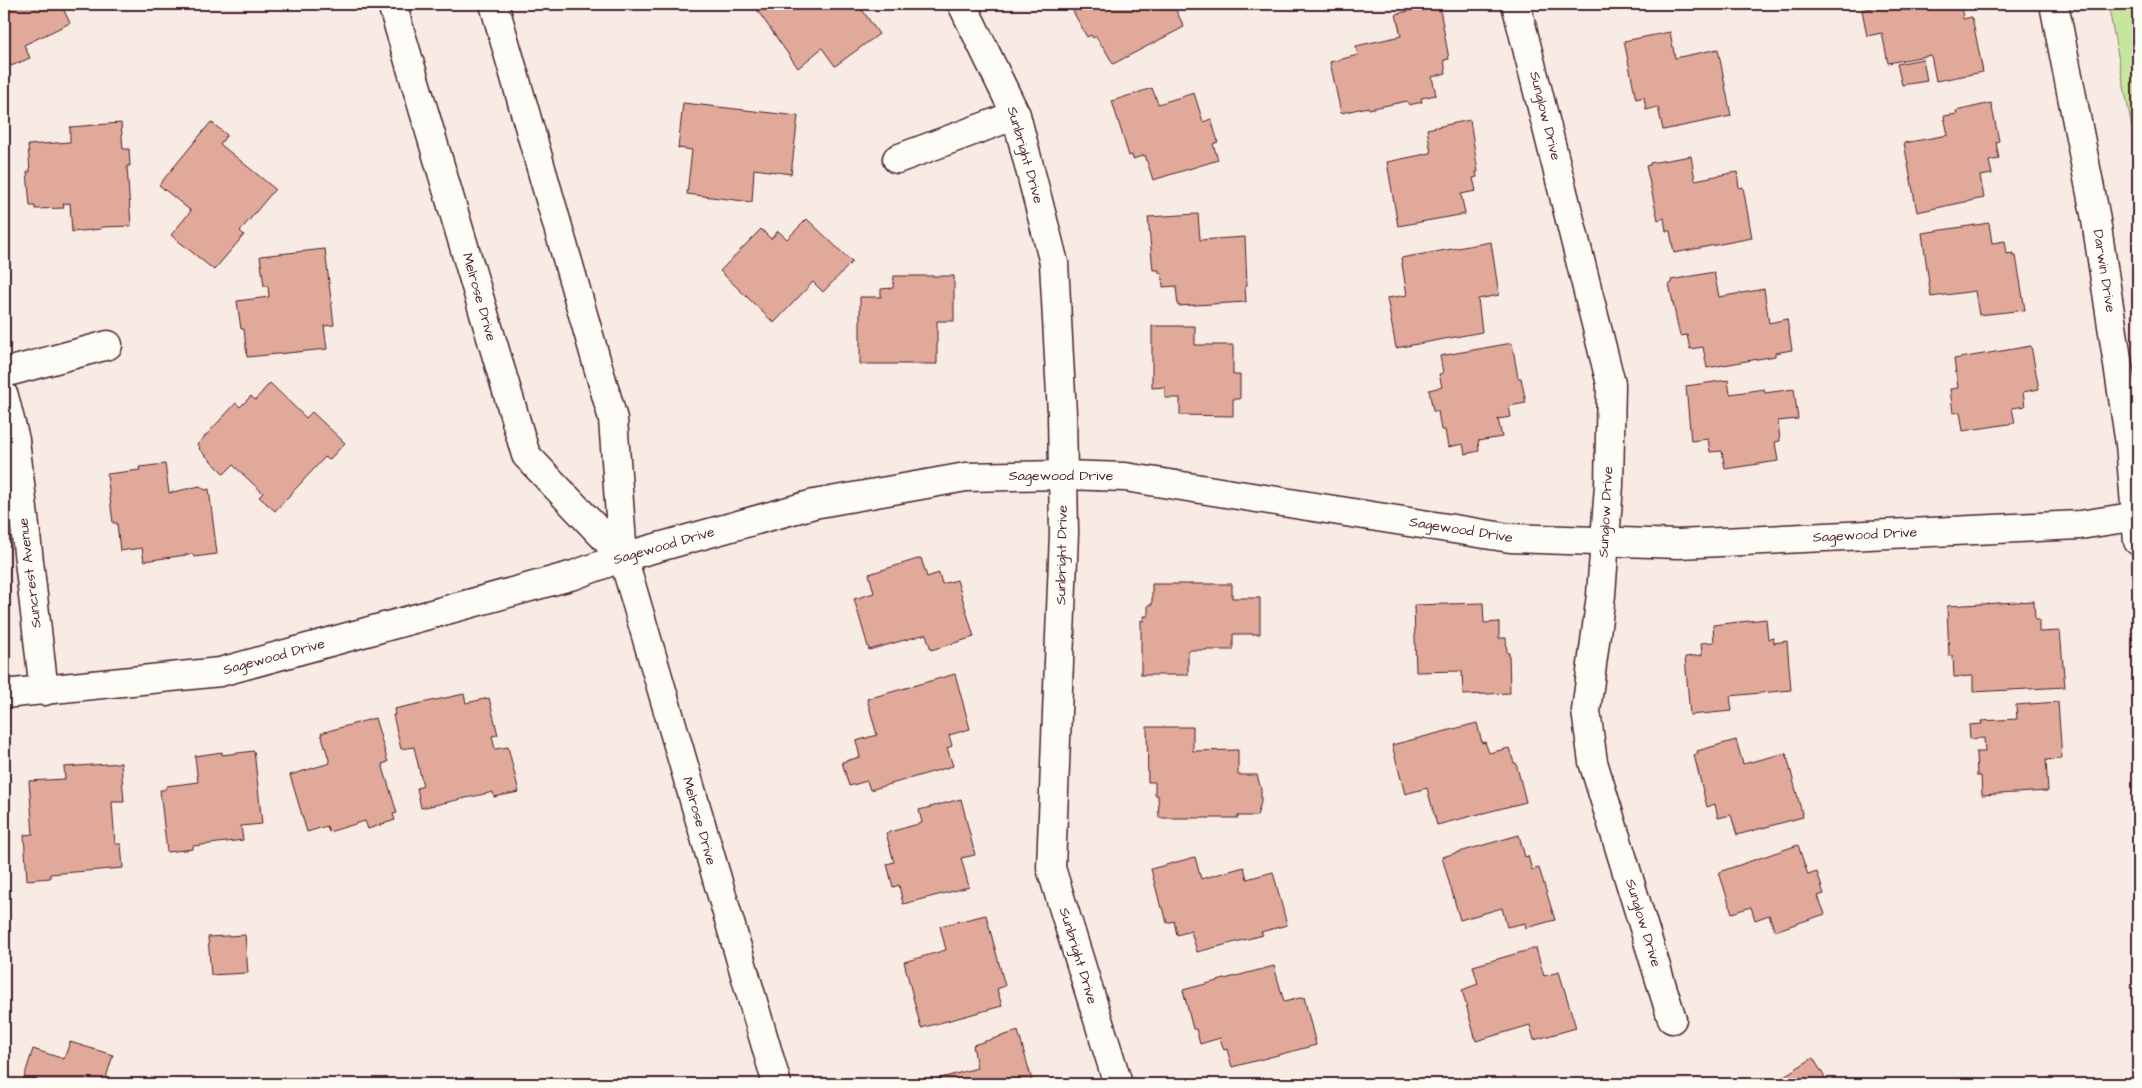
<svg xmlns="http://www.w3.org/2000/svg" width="2142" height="1088" font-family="'Architects Daughter',sans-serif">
<rect width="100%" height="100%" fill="#f7ebe4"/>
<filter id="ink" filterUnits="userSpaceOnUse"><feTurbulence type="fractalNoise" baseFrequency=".02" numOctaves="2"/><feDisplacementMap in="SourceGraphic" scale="10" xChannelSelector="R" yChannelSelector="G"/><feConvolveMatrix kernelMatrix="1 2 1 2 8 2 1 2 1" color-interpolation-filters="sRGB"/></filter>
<g filter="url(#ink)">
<!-- green -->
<polygon fill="#c6e69e" stroke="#888264" points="2108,4 2138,4 2138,158"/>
<!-- building -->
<g fill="#e1a999" stroke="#4a1f2b">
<polygon points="4,4 61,4 70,23 24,45 30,58 11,66 7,57 4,59"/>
<polygon points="759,4 841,4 844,8 851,4 858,4 879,34 835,66 822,48 798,68 755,7"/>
<polygon points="1069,4 1173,4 1184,27 1113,64 1103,46 1101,46 1096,36 1093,38 1091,35 1087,37"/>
<polygon points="1439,4 1449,59 1444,60 1446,73 1432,77 1436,95 1421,98 1422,102 1409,105 1407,101 1369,109 1368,107 1341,113 1330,62 1358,55 1356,46 1401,36 1396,14"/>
<polygon points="1637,4 1662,4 1638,9"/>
<polygon points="1876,4 1946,4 1947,7 1961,5 1963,19 1972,17 1983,72 1936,81 1931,55 1888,63 1882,33 1867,36 1862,10 1876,7"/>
<polygon points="1670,32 1675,58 1718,49 1731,116 1663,130 1658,107 1646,110 1644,97 1636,99 1624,41"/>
<polygon points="1923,59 1927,81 1902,85 1897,64"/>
<polygon points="1152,88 1158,104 1194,93 1203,122 1211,119 1218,142 1213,144 1218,160 1153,180 1145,155 1133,159 1132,155 1129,156 1112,101"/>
<polygon points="683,103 798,116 791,174 754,169 752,202 687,194 692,150 678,148"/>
<polygon points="1991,103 1999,141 1996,142 1999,159 1989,161 1992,174 1980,176 1984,198 1917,212 1904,143 1948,135 1944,116 1957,114 1956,111"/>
<polygon points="1470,120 1478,172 1476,172 1477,177 1473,178 1476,191 1461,194 1465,214 1398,226 1387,162 1431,153 1427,129"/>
<polygon points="211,122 227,135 220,144 275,189 240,231 244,235 214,270 171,235 191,211 159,185"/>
<polygon points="121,123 123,149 129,149 130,166 127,166 131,226 101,227 101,229 72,232 70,203 63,204 64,208 35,209 35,206 30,206 27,172 30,172 28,145 70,142 70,127"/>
<polygon points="1691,156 1695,180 1737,172 1739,188 1743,187 1752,238 1674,253 1670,231 1666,231 1664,218 1658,220 1646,166 1650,165 1650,163"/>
<polygon points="1198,214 1200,240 1245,237 1247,286 1245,286 1246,302 1178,306 1176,286 1163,287 1162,273 1159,273 1159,270 1153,270 1148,217"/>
<polygon points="807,219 852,262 823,292 813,282 774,323 720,271 761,229 771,239 778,231 787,239"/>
<polygon points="1989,223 1992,243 2005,241 2007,254 2013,253 2012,256 2016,256 2025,310 1979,315 1975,291 1931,297 1922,233"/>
<polygon points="1491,242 1499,295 1478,299 1482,332 1396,348 1387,298 1407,295 1401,258"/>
<polygon points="325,249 334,325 324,326 327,349 247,357 244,329 241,329 237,301 269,297 268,286 264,286 260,256"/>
<polygon points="1714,272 1719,297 1764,289 1769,323 1787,319 1792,350 1775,353 1775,356 1707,368 1703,347 1690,349 1687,335 1680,336 1669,284 1672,283 1671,280"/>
<polygon points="894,276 954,276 954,321 937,321 937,364 860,364 860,297 881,297 881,289 893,288"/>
<polygon points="1152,326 1195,326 1195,345 1233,345 1233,375 1240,375 1240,399 1233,399 1233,416 1180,415 1180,398 1165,398 1165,387 1152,388"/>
<polygon points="1512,343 1518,378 1521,378 1526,403 1509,406 1511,417 1498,419 1502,437 1478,441 1479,451 1465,454 1463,444 1448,447 1445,430 1441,430 1438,411 1433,411 1429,390 1442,387 1439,374 1443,373 1440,356"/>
<polygon points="2031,346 2039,389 2023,392 2025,406 2012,408 2015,423 1963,431 1960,412 1953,413 1950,389 1958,388 1954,359"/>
<polygon points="1728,380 1730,394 1764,389 1765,393 1794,389 1798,419 1778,421 1780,441 1775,442 1778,461 1725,469 1722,451 1710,452 1708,439 1691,441 1686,386"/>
<polygon points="270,383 306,418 312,412 345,443 329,460 325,457 275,511 259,497 263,493 233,465 224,474 199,449 200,447 197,445 236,403 240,407 251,396 255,400"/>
<polygon points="165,464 169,493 200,486 205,490 209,489 217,554 194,557 193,554 144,561 142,548 120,551 117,523 113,523 107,474 140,470 139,467"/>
<polygon points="921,558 927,577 939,573 942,584 957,580 974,637 931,650 926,634 869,650 854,599 874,593 869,574"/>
<polygon points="1152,584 1232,584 1232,598 1260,598 1260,634 1233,634 1233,650 1188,650 1188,675 1141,675 1141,620 1144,621 1144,616 1148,616 1148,605 1152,605"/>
<polygon points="2034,601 2035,620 2039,620 2039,632 2060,631 2065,687 1973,692 1973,676 1954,677 1953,655 1949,656 1947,606"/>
<polygon points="1483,603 1484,623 1499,622 1499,638 1506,638 1507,653 1509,653 1510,693 1463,695 1462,671 1416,672 1414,605"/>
<polygon points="1766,619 1768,639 1773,638 1774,643 1787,641 1791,690 1730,696 1732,711 1690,715 1685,657 1702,655 1701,643 1714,642 1713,625"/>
<polygon points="955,674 970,729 949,735 952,746 947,748 953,766 870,790 867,781 849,786 842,762 860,757 856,741 877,735 867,699"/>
<polygon points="464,694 466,703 489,698 498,735 492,736 495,749 508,747 519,792 494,797 493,792 421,808 417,788 423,786 414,747 401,749 393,715 395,715 394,709"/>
<polygon points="2058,702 2062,759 2046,760 2048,791 1982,795 1981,776 1977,776 1976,752 1985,752 1984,738 1970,739 1969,725 1982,724 1981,721 2017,719 2016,705"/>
<polygon points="375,718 388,762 382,764 397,813 393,814 395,820 368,829 365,821 329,832 327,826 307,832 290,775 330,763 321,733"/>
<polygon points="1477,723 1482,743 1485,742 1489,753 1509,748 1514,763 1516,763 1526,802 1437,825 1427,788 1405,794 1392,745"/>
<polygon points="1147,727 1193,727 1193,751 1238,750 1238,775 1257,775 1261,789 1261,802 1257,816 1238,816 1238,818 1159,818 1158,795 1155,795 1155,782 1148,782"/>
<polygon points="1736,740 1743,764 1786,753 1803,817 1737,835 1731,815 1718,818 1715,804 1707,807 1694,755 1698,753 1697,751"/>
<polygon points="254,751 262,824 241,826 243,840 193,846 193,849 167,852 160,790 164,790 167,786 198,782 195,756 222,752 222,755"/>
<polygon points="121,763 124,802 112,802 115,844 121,844 123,868 50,874 50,878 27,880 24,835 33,834 29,781 65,779 64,767"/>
<polygon points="961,799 975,855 961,858 969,887 903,904 899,885 893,887 887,864 894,862 886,833 922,823 919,810"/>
<polygon points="1519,835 1525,857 1528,856 1532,870 1539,868 1555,920 1526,928 1525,923 1507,927 1502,908 1460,920 1442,857"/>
<polygon points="1798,845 1808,875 1817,872 1824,894 1818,896 1825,914 1775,931 1769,915 1755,920 1751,907 1732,913 1719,872"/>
<polygon points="1195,857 1201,879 1244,867 1247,879 1273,872 1287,925 1261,932 1263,935 1197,952 1191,931 1177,935 1174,921 1167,923 1163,907 1161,908 1151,869"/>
<polygon points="986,915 1005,986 997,989 1002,1006 921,1028 904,962 946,950 940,926"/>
<polygon points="245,935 248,973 211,975 208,937"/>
<polygon points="1536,948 1544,976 1559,972 1576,1028 1534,1040 1530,1025 1476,1041 1462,990 1478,984 1473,966"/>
<polygon points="1274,966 1284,1002 1304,997 1316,1045 1232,1067 1227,1049 1224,1050 1220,1038 1200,1044 1196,1029 1193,1029 1183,990"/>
<polygon points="1018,1031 1033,1084 935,1084 934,1080 977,1068 973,1045"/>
<polygon points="70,1042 113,1055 104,1084 22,1084 33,1049 64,1059"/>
<polygon points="1813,1058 1829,1084 1771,1084"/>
</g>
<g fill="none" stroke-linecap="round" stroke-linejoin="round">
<!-- minor casing -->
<g stroke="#4a1f2b" stroke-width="31">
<g id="minor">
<polyline points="962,4 1016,115 1054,263 1062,414 1064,533 1051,868 1118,1084"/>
<polyline points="1516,4 1611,384 1609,485 1601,595 1586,711 1593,762 1672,1019"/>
<polyline points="2054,4 2095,214 2130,444 2138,541"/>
<polyline points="897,159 1016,115"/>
<polyline points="4,373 108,345"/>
<polyline points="4,396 15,440 44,691"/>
<polyline points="4,694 220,672 574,575 623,557 814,504 966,477 1063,475 1125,477 1510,538 1678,544 2080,525 2138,516"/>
</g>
</g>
<!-- major casing -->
<g stroke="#4a1f2b" stroke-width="31">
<g id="major">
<polyline points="392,4 526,455 623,557"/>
<polyline points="494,4 613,419 623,557 777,1084"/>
</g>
</g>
<!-- minor -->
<use href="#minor" stroke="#fdfcf7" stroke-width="28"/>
<!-- major -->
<use href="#major" stroke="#fdfcf7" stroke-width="28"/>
</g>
</g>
<g text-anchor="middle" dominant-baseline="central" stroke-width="5" stroke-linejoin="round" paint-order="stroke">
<!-- street labels -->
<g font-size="14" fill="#4a1f2b" stroke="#fdfcf7">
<text transform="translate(1545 116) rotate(76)">Sunglow Drive</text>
<text transform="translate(1025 155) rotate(74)">Sunbright Drive</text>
<text transform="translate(2104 271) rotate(81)">Darwin Drive</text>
<text transform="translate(479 297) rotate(74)">Melrose Drive</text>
<text x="1061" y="476">Sagewood Drive</text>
<text transform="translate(1606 512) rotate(-87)">Sunglow Drive</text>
<text transform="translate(1461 530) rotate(9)">Sagewood Drive</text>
<text transform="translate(1865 535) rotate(-3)">Sagewood Drive</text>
<text transform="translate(664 546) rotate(-16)">Sagewood Drive</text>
<text transform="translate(1062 555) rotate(-89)">Sunbright Drive</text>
<text transform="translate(30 573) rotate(-97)">Suncrest Avenue</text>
<text transform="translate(274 657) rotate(-15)">Sagewood Drive</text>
<text transform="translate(699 821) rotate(74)">Melrose Drive</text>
<text transform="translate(1643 923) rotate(73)">Sunglow Drive</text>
<text transform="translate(1078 956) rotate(73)">Sunbright Drive</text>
</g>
</g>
<!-- margin -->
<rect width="2142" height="1088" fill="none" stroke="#fdfcf7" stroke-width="20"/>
<rect x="10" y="10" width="2122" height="1068" fill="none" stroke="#4a1f2b" stroke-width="2" filter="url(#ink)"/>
</svg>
